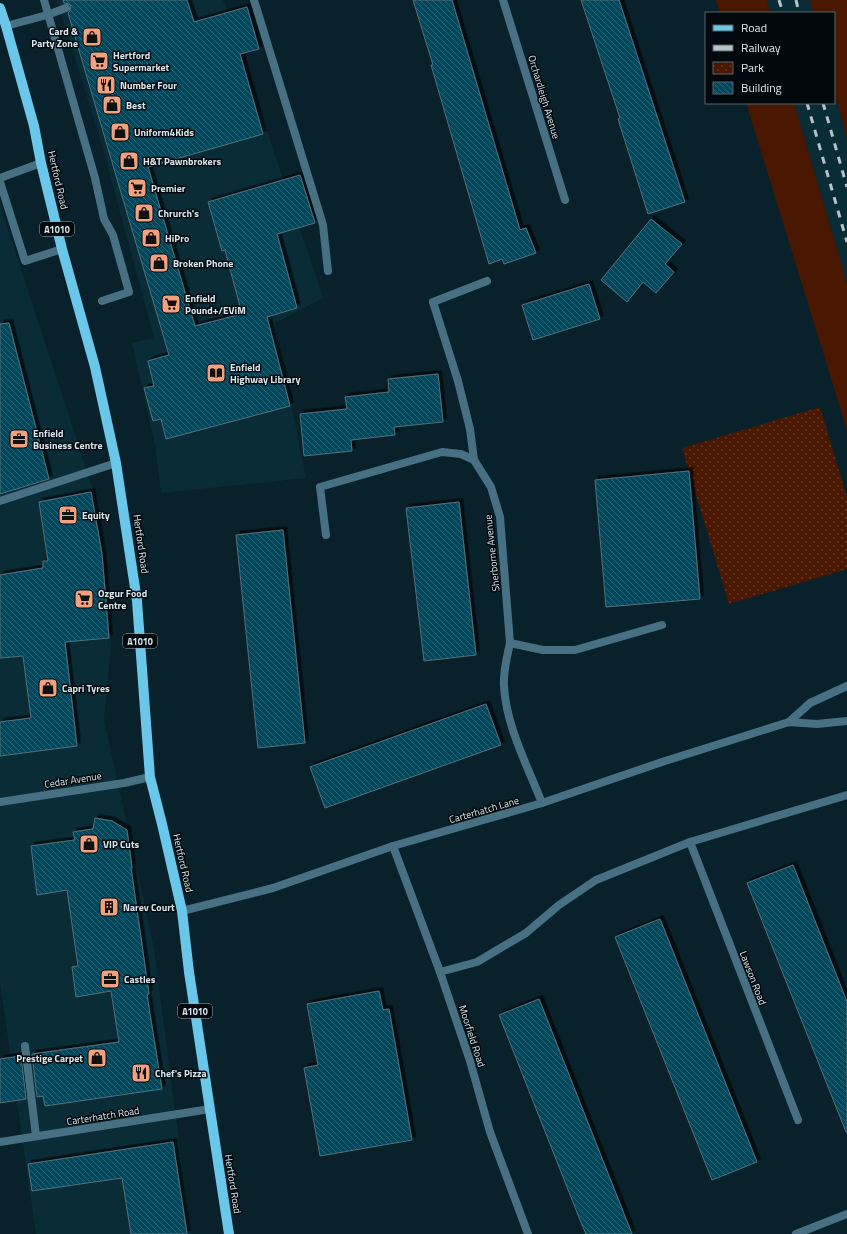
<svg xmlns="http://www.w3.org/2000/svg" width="847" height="1234" font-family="'Titillium Web',sans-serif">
<defs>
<pattern id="park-dots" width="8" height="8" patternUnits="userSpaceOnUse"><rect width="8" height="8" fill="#4a1700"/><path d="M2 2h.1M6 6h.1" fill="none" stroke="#643926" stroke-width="1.8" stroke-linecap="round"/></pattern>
<pattern id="building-back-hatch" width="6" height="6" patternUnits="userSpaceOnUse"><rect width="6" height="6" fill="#00485d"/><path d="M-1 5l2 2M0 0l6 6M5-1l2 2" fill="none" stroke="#256275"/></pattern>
<filter id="shadow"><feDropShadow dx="3.5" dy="-3.5" stdDeviation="0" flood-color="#0009"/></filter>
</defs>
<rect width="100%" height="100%" fill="#09212a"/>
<!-- built -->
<g fill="#0a2c37">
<polygon points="57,0 223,0 323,298 275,323 306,478 161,493 156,449 132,343 154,338 102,145"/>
<polygon points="767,0 810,0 813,13 770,13"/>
<polygon points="834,91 847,138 847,283 794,103 834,103"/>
<polygon points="0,205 96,499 111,644 104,720 154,948 191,1234 36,1234 0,982"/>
</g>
<!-- green -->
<g fill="#4a1700">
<polygon points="716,0 767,0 770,13 720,13"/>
<polygon points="810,0 847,0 847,138 834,91 834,13 813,13"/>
<polygon points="746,103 794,103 847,283 847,430"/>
</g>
<!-- park -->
<polygon fill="url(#park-dots)" points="820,407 847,497 847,569 729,604 682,448"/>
<!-- building -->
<g fill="url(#building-back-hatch)" stroke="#566f79" filter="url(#shadow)">
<polygon points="63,0 187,0 194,22 247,7 259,49 240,54 263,134 148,167 195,326 242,314 225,250 222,251 208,202 300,175 315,223 277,234 297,308 267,317 290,406 166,439 161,419 153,421 144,388 154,386 148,361 169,355 68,13 70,11 71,6 69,4 64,3"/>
<polygon points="413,0 452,0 520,230 526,228 536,253 504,264 502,259 489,264 431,65 433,65"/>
<polygon points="581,0 619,0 685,202 648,214 618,119 620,118"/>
<polygon points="651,219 682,244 665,264 674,272 656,293 643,282 627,302 601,280"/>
<polygon points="589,284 600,319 533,340 522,305"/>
<polygon points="9,323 49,479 0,494 0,324"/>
<polygon points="438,374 443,422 394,427 395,435 351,440 352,451 304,456 300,414 347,409 345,397 389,392 388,379"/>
<polygon points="689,471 700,599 606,607 595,480"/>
<polygon points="91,492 102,554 109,638 65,642 77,746 0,756 0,722 31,718 23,656 0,658 0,575 43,568 43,561 48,561 39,502"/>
<polygon points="459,502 476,655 424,661 406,508"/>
<polygon points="283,530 305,743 258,748 236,535"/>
<polygon points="486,704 501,745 325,808 310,767"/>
<polygon points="95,818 112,821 127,830 132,868 131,868 149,994 147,995 162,1089 45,1106 43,1096 37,1097 32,1054 119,1042 111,991 76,997 72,967 78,966 67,890 37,895 31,846 75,840 73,832 93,829"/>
<polygon points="793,865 847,1002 847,1132 846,1132 747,883"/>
<polygon points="660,919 757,1162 712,1180 615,937"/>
<polygon points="379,991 383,1010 389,1009 412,1140 320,1156 304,1068 318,1065 307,1004"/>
<polygon points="539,999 632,1234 586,1234 580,1220 499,1015"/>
<polygon points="21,1056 26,1099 0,1103 0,1059"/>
<polygon points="173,1142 187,1234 131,1234 122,1178 32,1191 28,1164"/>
</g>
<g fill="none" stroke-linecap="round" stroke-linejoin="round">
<!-- service -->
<g stroke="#477182" stroke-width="8">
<polyline points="44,0 95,178 104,219 113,235 129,292 102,301"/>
<polyline points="254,0 323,225 328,271"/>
<polyline points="6,26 47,15 66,8"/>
<polyline points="0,178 41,163"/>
<polyline points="0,182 25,261 62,249"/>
<polyline points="433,302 487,281"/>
<polyline points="0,501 116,463"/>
<polyline points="510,643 543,650 575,650 662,625"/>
<polyline points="25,1046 36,1136"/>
<polyline points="796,1234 847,1214"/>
</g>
<!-- minor -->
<g stroke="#477182" stroke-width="8">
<polyline points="503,0 565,200"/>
<polyline points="433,302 458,381 470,429 474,460"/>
<path d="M326,535L320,487L442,452L461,454L474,460L491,487L500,517L510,643C507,657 503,671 504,686C506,726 528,767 542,803"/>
<polyline points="0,802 124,783 150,777"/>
<polyline points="690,842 798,1120"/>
<polyline points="393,846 440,972 470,1061 490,1132 528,1234"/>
<polyline points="440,972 477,962 526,933 559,905 596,880 690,842 847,795"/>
</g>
<!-- tertiary -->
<g stroke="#477182" stroke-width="8">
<polyline points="789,722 810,703 847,686"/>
<polyline points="182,911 273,888 393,846 542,803 665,761 789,722 817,724 847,721"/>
<polyline points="0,1142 210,1109"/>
</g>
<!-- primary -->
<polyline stroke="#6ac7ea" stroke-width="10" points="0,8 6,26 34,126 41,163 62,249 95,367 116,463 137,601 150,777 162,824 182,911 189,972 229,1234"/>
<!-- rail -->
<g stroke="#b3c3ca" stroke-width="3" stroke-dasharray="7 7" stroke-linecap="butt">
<polyline points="779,0 783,13"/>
<polyline points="796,0 799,13"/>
<polyline points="807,103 847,242"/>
<polyline points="823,103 847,187"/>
</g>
</g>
<!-- icons -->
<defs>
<g id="shop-square" transform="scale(1)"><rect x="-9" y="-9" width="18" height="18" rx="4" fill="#f1a17d" stroke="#02090d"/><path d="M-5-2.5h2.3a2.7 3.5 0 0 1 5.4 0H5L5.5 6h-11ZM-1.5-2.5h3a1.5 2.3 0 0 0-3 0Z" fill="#111"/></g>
<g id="supermarket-square" transform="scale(1)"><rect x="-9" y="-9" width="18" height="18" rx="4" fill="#f1a17d" stroke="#02090d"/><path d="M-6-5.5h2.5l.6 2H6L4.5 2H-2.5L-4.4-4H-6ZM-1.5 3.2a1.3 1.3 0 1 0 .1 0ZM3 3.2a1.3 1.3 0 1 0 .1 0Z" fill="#111"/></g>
<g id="restaurant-square" transform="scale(1)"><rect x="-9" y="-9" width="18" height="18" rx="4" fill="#f1a17d" stroke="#02090d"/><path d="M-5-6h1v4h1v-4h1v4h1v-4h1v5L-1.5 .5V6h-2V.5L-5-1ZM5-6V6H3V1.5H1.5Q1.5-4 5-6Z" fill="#111"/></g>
<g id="library-square" transform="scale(1)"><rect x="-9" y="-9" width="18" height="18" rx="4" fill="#f1a17d" stroke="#02090d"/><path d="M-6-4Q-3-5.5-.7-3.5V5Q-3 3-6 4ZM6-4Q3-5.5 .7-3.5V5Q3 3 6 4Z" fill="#111"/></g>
<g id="office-square" transform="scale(1)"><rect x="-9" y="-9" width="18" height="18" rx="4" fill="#f1a17d" stroke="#02090d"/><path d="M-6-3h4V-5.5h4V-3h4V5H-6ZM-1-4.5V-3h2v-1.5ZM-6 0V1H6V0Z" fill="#111"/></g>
<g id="building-square" transform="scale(1)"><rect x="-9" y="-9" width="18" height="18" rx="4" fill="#f1a17d" stroke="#02090d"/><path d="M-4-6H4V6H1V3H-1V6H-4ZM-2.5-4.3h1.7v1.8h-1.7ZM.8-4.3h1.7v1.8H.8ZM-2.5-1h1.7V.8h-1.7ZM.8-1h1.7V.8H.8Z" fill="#111"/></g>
</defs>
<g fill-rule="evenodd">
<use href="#shop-square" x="92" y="37"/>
<use href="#supermarket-square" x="99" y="61"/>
<use href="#restaurant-square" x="106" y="85"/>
<use href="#shop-square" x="112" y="105"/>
<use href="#shop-square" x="120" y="132"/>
<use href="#shop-square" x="129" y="161"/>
<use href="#supermarket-square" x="137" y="188"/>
<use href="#shop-square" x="144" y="213"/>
<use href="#shop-square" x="151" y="238"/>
<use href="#shop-square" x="159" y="263"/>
<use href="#supermarket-square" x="171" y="304"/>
<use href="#library-square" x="216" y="373"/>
<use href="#office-square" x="19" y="439"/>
<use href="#office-square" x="68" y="515"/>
<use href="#supermarket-square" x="84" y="599"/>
<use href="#shop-square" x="48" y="688"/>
<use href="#shop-square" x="89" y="844"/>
<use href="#building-square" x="109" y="907"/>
<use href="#office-square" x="110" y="979"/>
<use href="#shop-square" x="97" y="1058"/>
<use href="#restaurant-square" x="141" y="1073"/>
</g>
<g text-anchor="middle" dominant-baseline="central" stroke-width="3" stroke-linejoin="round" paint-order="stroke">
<!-- shield labels -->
<g fill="#02090d" stroke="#98a4aa" stroke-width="1">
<rect x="40" y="222" width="34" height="14" rx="3"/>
<rect x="123" y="634" width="34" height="14" rx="3"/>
<rect x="178" y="1004" width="34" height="14" rx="3"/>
</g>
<g font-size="9" font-weight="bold" fill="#d9e7ed">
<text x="57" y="229">A1010</text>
<text x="140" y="641">A1010</text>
<text x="195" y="1011">A1010</text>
</g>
<!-- poi labels -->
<g font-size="10" font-weight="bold" fill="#d9e7ed" stroke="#02090d" text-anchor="start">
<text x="78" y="31" text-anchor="end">Card &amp;<tspan x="78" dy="12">Party Zone</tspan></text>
<text x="113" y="55">Hertford<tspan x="113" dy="12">Supermarket</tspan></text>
<text x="120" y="85">Number Four</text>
<text x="126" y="105">Best</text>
<text x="134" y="132">Uniform4Kids</text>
<text x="143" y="161">H&amp;T Pawnbrokers</text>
<text x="151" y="188">Premier</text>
<text x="158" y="213">Chrurch's</text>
<text x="165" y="238">HiPro</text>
<text x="173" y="263">Broken Phone</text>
<text x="185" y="298">Enfield<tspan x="185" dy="12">Pound+/EViM</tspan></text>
<text x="230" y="367">Enfield<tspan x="230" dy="12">Highway Library</tspan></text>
<text x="33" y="433">Enfield<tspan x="33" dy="12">Business Centre</tspan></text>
<text x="82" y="515">Equity</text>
<text x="98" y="593">Ozgur Food<tspan x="98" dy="12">Centre</tspan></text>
<text x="62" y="688">Capri Tyres</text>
<text x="103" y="844">VIP Cuts</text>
<text x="123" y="907">Narev Court</text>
<text x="124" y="979">Castles</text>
<text x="83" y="1058" text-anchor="end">Prestige Carpet</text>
<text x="155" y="1073">Chef's Pizza</text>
</g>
<!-- street labels -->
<g font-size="10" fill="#d9e7ed" stroke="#02090d">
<text transform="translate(544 97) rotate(73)">Orchardleigh Avenue</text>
<text transform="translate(58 180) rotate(77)">Hertford Road</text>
<text transform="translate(141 544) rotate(82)">Hertford Road</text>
<text transform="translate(492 553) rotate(-96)">Sherborne Avenue</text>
<text transform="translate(73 780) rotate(-9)">Cedar Avenue</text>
<text transform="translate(484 810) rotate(-16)">Carterhatch Lane</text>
<text transform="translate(183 863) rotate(77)">Hertford Road</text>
<text transform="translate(753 978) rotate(69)">Lawson Road</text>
<text transform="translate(472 1036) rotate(72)">Moorfield Road</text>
<text transform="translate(103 1116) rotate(-9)">Carterhatch Road</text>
<text transform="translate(233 1184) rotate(81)">Hertford Road</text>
</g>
</g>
<!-- legend -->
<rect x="705" y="12" width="130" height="92" fill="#02090d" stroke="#586267"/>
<rect x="713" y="25" width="20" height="6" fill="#6ac7ea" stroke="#586267"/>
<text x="741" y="32" font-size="12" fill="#d9e7ed">Road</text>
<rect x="713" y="45" width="20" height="6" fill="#b3c3ca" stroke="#586267"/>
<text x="741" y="52" font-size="12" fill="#d9e7ed">Railway</text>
<rect x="713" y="62" width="20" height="12" fill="url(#park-dots)" stroke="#586267"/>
<text x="741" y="72" font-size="12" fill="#d9e7ed">Park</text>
<rect x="713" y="82" width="20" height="12" fill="url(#building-back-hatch)" stroke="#586267"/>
<text x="741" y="92" font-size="12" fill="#d9e7ed">Building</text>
</svg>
